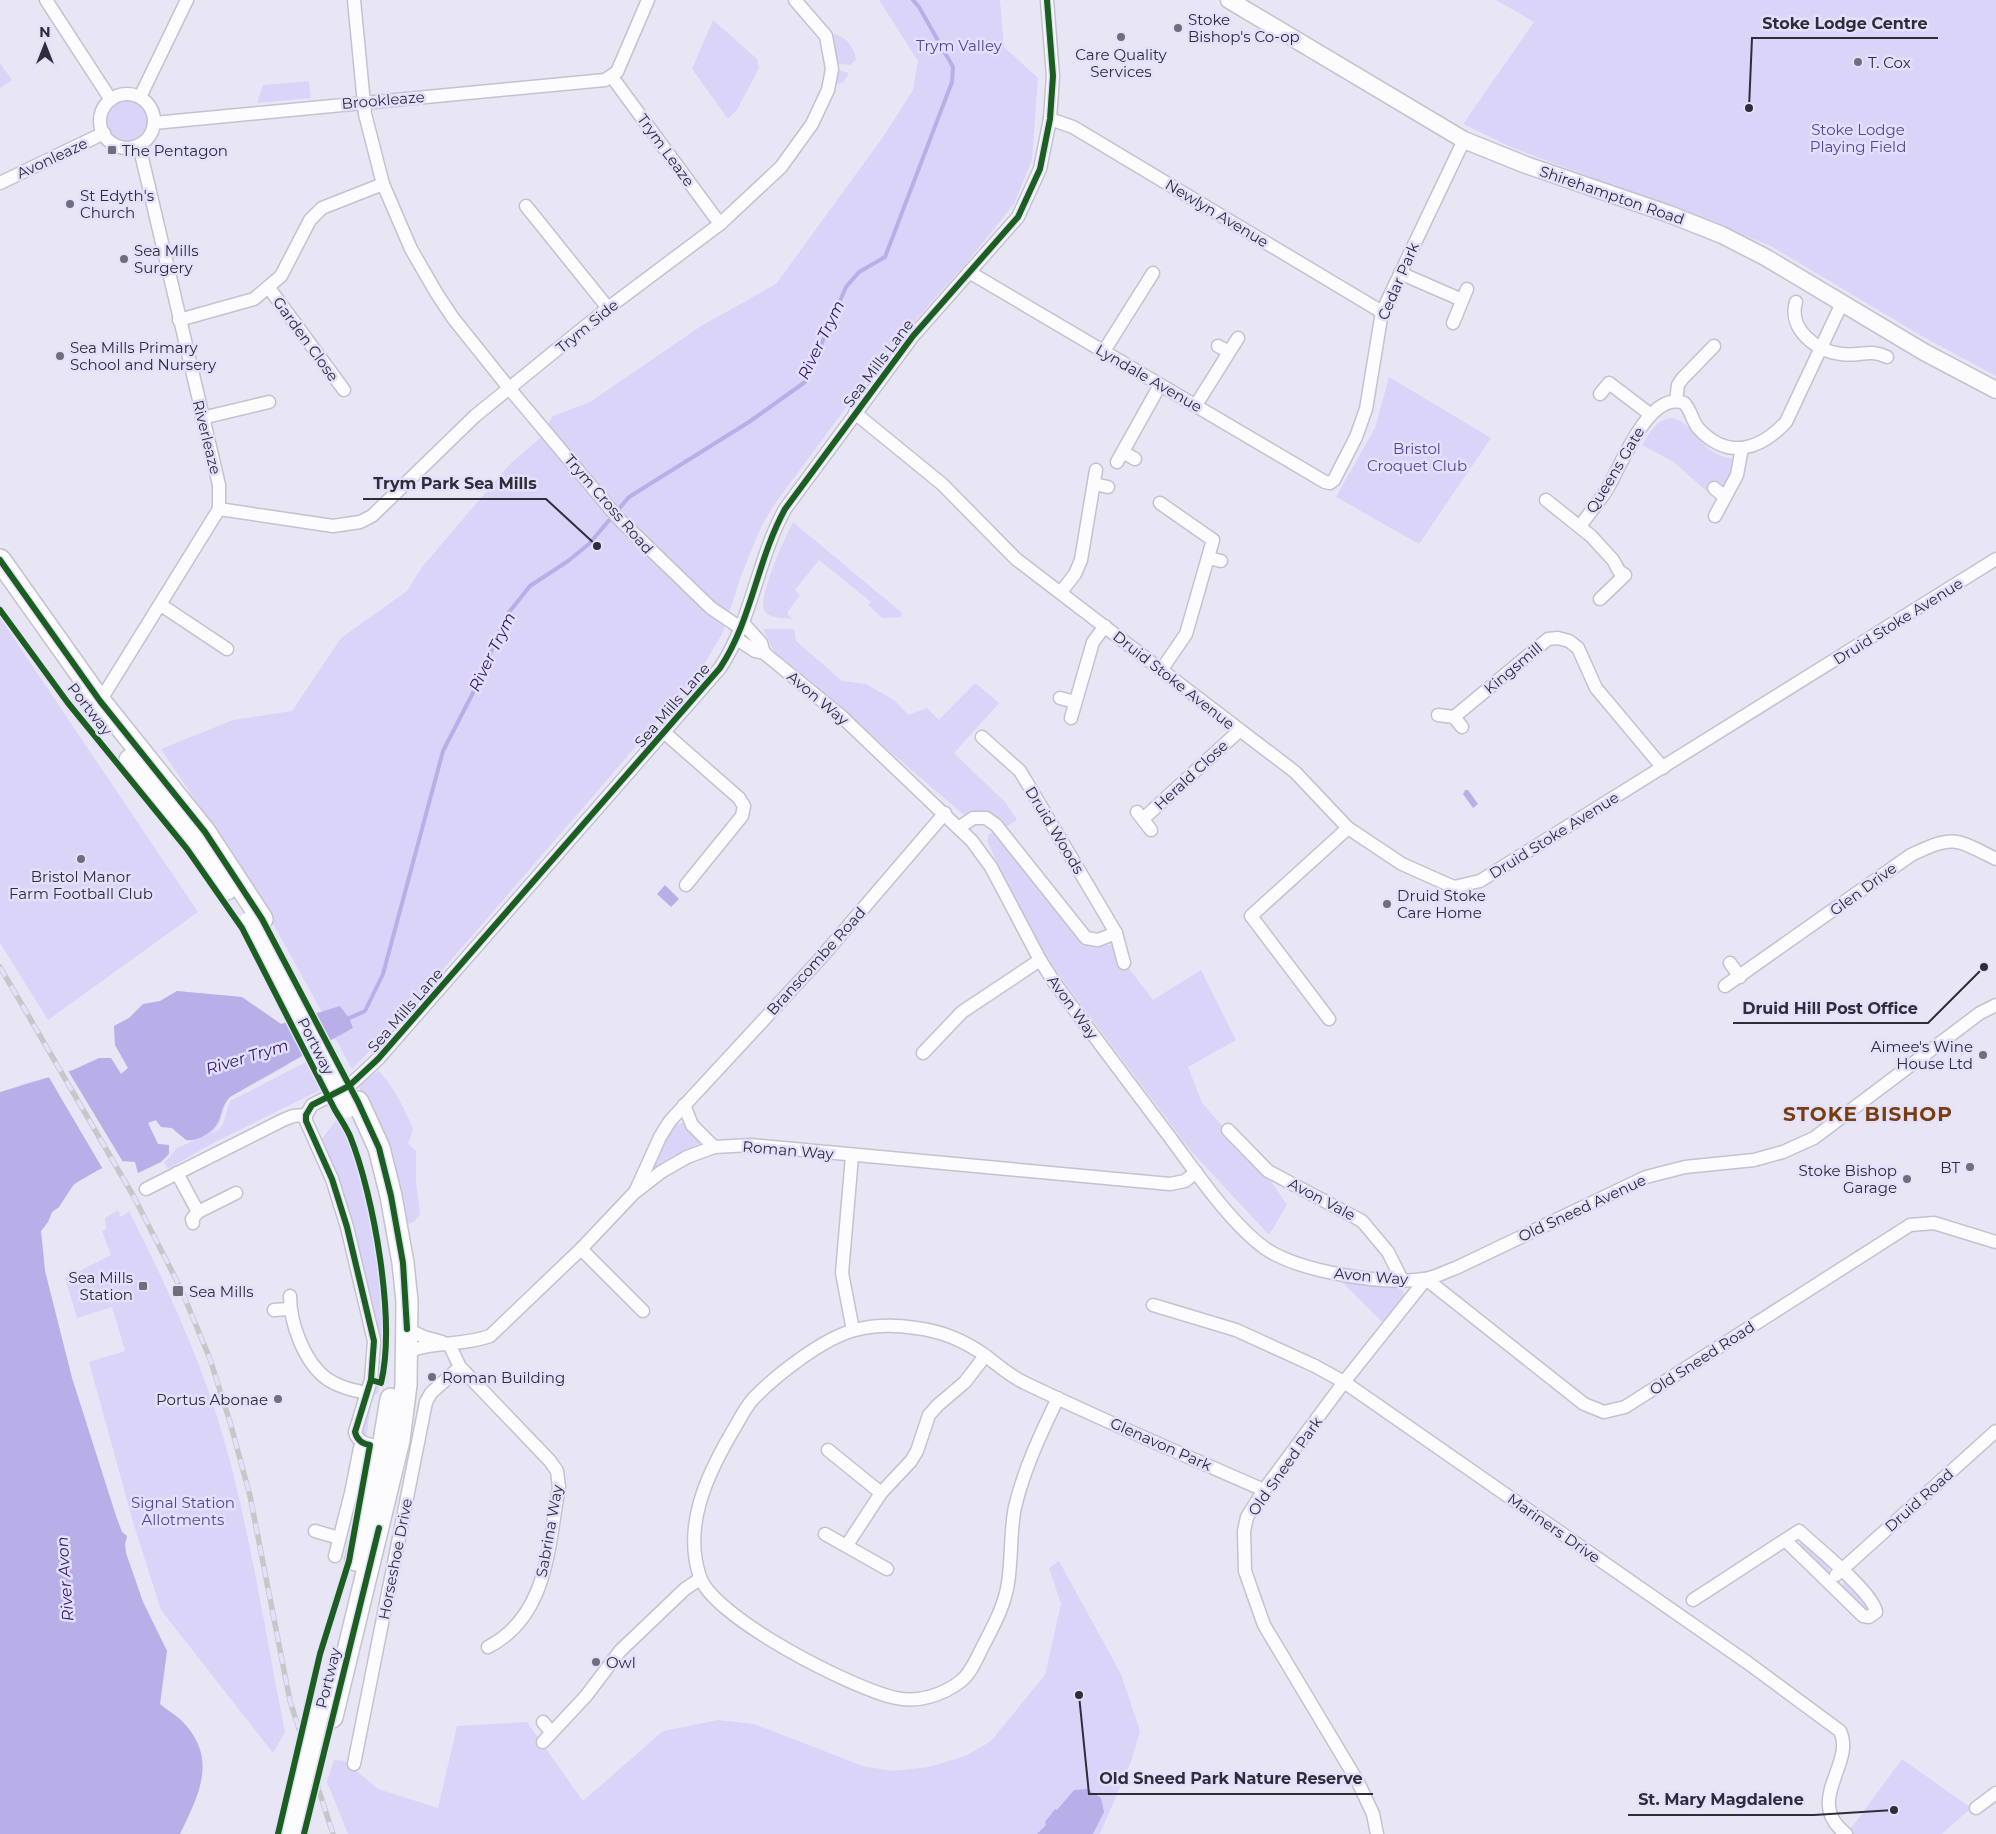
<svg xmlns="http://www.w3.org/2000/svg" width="1996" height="1834" font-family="Montserrat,sans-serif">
<rect width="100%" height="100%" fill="#e8e6f5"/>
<!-- green -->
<g fill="#dad4f9">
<path d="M879,0H1000L1004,47L1038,78L1032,160L1014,204L964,266L891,347L776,502L762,525L742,573L722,634L698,675L392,1028L352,1069L335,1038L297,1057L285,1067L230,1097C222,1105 224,1116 218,1125C207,1143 184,1143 172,1128L161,1127L154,1119L148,1123L158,1144L169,1145V1154L161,1162L138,1173L135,1162L122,1161L100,1169L79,1181L68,1191L59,1207L52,1212L48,1222L41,1231L45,1271L72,1378L116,1516L122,1532L127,1536L125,1544L126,1553L143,1602L167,1651L160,1704C167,1710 174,1714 181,1720C219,1758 199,1794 180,1834L0,1231L223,1067L16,1086L73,1070L99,1058H111L121,1074L128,1068L115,1045L114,1026L129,1018L143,1004L160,1001L177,991L242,997L281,1024L322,1012L251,884L161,749L233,720L292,711L341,638L407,591L422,567L510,464L539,439L553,416L590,402L701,326L776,284L883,137L913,90L918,61Z"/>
<polygon points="1496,0 1996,0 1996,376 1925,338 1769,245 1511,147 1463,124 1534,22"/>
<polygon points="713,20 757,59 759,68 737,110 728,119 692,69"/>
<path d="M835,34C847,38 854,47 856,60L850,65L838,64L833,36Z"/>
<polygon points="0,63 12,80 0,88"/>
<polygon points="838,70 849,73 843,83 838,84 836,82"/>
<polygon points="309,81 311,98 257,103 263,85"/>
<circle cx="127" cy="121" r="22"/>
<polygon points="1389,377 1491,438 1419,544 1336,497 1375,428"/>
<path d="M1673,418C1701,428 1696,452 1733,459L1732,468L1724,486L1711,481L1707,484L1706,491L1674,462L1642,445C1650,432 1657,419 1673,418Z"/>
<path d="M793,522L902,613L901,617L882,618L868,605L871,602L819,560L795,590L800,595L787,613L792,619C784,618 768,619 764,610C758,597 786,535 793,522Z"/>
<polygon points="0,618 198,912 48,1020 0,943"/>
<path d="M763,629H794L796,641L842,681L866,684L894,700L909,715L927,708L939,720L975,683L999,703L954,753L1005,802L1017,820L1006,827C992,815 982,808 964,815L774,652Z"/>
<polygon points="996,831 1089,944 1111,945 1153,1000 1201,970 1236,1040 1188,1067 1202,1103 1271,1181 1287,1205 1269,1235 1190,1150 1052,966 1026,923 987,841 989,834"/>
<polygon points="306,1062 320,1090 213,1143 168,1169 164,1163 177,1148 218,1130 223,1124 230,1101"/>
<path d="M379,1071C395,1089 404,1107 413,1129L408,1144L416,1151V1182L420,1214L414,1222L405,1225L360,1090V1082Z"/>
<path d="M339,1117C351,1142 356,1167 363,1194C375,1242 381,1288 383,1338L379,1336C365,1268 350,1203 321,1140Z"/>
<polygon points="685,1122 700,1143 669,1158 652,1172 662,1147 674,1126"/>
<path d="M118,1210L121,1217L129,1211C170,1292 207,1373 230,1461C253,1550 267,1642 285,1732L273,1753L161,1610L133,1522L89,1362L125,1351L112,1307L77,1318L65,1278L111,1255L102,1231L106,1229L105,1218Z"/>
<polygon points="1338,1278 1396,1284 1403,1291 1404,1298 1384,1324"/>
<polygon points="375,1386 378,1386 379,1392 372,1397 366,1440 361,1436 360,1424"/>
<polygon points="1801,1542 1804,1542 1829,1564 1829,1571 1827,1573 1798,1547"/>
<polygon points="1059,1561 1121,1674 1140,1731 1132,1759 1100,1834 348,1834 327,1782 334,1760 345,1761 378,1789 438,1808 457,1726 527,1722 583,1801 663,1731 718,1720 754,1724 863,1766 892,1771 929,1767 965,1756 990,1742 1045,1675 1061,1604 1049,1568"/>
<polygon points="1844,1582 1848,1583 1871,1606 1869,1614 1841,1587"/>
<polygon points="1902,1759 1971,1808 1942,1834 1852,1834 1849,1831"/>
</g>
<!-- water -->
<g fill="#b8afe8">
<polygon points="1465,790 1468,790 1478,804 1473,808 1463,794"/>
<polygon points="665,885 679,899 671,907 657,894"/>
<path d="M177,991L242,997L281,1024L340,1006L349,1018L353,1028C311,1051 271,1073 230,1097C217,1110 225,1124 205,1135C199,1139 193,1141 186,1140L172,1128L161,1127L156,1120L148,1123L158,1144L169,1145V1154L161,1162L138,1173L135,1162L125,1161L100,1169L74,1184L59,1207L52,1212L48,1222L41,1231L45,1271L72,1378L116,1516L122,1532L127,1536L125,1544L126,1553L143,1602L167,1651L160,1704C167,1710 174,1714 181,1720C219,1758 199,1794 180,1834H0V1092L73,1070L99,1058H111L121,1074L128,1068L115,1045L114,1026L129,1018L143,1004L160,1001Z"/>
<polygon points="1087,1789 1101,1798 1104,1812 1093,1834 1037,1834 1046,1825 1045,1822 1055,1809 1057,1810 1074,1790"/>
</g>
<!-- pier -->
<polygon fill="#e8e6f5" points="67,1069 123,1162 122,1164 104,1171 47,1074"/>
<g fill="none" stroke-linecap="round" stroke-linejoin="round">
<!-- stream -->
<polyline stroke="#b8afe8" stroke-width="4" points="345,1020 365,1011 383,974 443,751 478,683 506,616 530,586 568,561 589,544 629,497 749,422 805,382 846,287 859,272 885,257 952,82 953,67 919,7 913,0"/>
<!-- street casing -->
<g stroke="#c3c2ce" stroke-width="15">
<g id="street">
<polyline points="46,0 111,100"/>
<polyline points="354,0 365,114 383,184 411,249 437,294 453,318 509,388 618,518 711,608 742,629"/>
<polyline points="612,77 720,224"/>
<circle cx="127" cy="121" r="27"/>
<polyline points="140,97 187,0"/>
<polyline points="1050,119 1073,127 1382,312"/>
<polyline points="154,123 605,80 617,72 648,0"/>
<polyline points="0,183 104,133"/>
<polyline points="526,206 608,308"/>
<polyline points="969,272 1325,482 1330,483 1334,480 1356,437 1366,409 1382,312 1464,140"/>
<polyline points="1400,273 1462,300"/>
<polyline points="269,288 344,390"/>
<path d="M1796,302C1788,329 1816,351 1841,354C1860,357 1869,348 1887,357"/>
<polyline points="179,320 254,299 281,276 310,220 322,208 383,184"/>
<polyline points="1453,323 1467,289"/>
<polyline points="1218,346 1229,352"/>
<polyline points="1104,351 1153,273"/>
<polyline points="1600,394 1609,383 1651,415"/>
<polyline points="1676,401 1678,385 1682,379 1714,346"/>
<polyline points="1196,405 1238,338"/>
<polyline points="855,413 942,484 1016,559 1295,772 1348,828 1402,864 1438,880 1454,887 1480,881 1996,559"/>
<polyline points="202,418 269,402"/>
<polyline points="1123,452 1135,459"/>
<polyline points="1117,462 1160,385"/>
<polyline points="1094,484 1108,487"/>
<polyline points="1714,488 1725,497"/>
<polyline points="1546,500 1591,536 1613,560 1619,571 1625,575 1600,599"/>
<polyline points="1160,503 1213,540 1186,634 1162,669"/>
<polyline points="219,509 333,526 360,522 372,516 475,416 608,308 720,224 781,167 812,124 828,90 832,69 826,36 795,0"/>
<polyline points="1715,516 1737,475 1742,448"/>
<path d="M1580,526C1589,514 1599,502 1607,489C1621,467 1648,390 1684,403C1691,409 1692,422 1699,429C1728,460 1760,450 1786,422L1842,303"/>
<polyline points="1208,558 1221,561"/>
<polyline points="1061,592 1075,574 1081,560 1096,470"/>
<polyline points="161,605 227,649"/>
<polyline points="743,623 761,643 764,653"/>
<path d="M737,639L755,651L764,653L841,716L972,841L991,867L1040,960L1054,982C1093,1035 1133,1088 1172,1140C1197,1174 1232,1225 1266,1249C1301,1272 1383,1285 1424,1279C1435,1278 1446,1271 1456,1268L1646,1177L1685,1167L1754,1160L1783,1152L1814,1138L1980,1013L1996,1005"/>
<polyline points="1060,698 1075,702"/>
<polyline points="100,701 219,509 219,485 139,145"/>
<polyline points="1438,715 1454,717 1462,727"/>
<polyline points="1454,717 1548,639 1558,638 1569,641 1578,648 1596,688 1663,768"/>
<polyline points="1071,718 1093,642 1105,626"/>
<polyline points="666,734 739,798 744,806 742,816 686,885"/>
<polyline points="982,737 1020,771 1106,916 1116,933 1124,963"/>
<polyline points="1137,812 1151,830"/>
<polyline points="1143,819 1240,730"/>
<polyline points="960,827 973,818 986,818 996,825 1086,938 1098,940 1116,933"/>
<polyline points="1730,963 1740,977"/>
<path d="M1725,986L1911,855C1954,835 1954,838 1996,859"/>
<polyline points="1329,1019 1251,916 1348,828"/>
<polyline points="923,1053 962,1012 1040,960"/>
<polyline points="684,1105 692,1125 714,1147"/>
<polyline points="1228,1130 1268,1171 1362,1221 1388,1252 1402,1280"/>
<polyline points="852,1156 842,1273 853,1330"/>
<polyline points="177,1173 198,1212"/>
<polyline points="146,1189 283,1120 293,1116 306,1115"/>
<polyline points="636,1190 660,1137 670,1121 819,960 945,813"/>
<polyline points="193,1223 192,1219 198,1212 236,1193"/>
<polyline points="581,1249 643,1311"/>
<polyline points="1426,1279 1584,1404 1604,1412 1625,1407 1910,1225 1934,1223 1996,1242"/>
<path d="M290,1296C290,1323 304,1362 327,1379C339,1387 352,1390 366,1393"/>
<path d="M1153,1305L1236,1330L1315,1366L1344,1382L1748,1663L1840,1731C1856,1764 1803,1801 1846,1834"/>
<polyline points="274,1310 290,1309"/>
<polyline points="407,1329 424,1337 442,1342"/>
<path d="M449,1344L460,1367L550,1461L557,1471L559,1487C548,1547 548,1616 488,1647"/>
<path d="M407,1352C433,1341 463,1346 490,1336L581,1249L634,1193L661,1172L687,1157L714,1147L750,1145L1170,1184L1185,1181L1196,1172"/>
<path d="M1058,1398C1041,1433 1024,1469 1015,1507C1010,1531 1012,1558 1008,1583C1005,1605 993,1627 983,1646C977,1658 971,1673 961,1681C943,1695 918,1703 896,1698C853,1689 714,1618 700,1577C683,1527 706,1477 731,1434C738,1423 744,1409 753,1399C775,1376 823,1338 855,1330C874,1325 896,1325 916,1328C942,1331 965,1341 986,1356C999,1366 1010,1376 1025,1383C1104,1421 1184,1455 1264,1490"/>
<path d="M383,1447C372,1445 358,1445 355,1432L371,1380L374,1341L347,1227L332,1179L306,1121V1115L312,1105L349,1086L378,1059L720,668C752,620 757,560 785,509L913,336L1018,217L1040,169L1050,119L1053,76L1047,0"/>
<polyline points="828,1450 881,1493"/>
<polyline points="315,1531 339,1538"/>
<polyline points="825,1534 887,1569"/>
<polyline points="847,1545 881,1493 911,1461 917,1451 929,1415 938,1405 965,1382 985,1356"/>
<polyline points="335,1556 351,1493 360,1448"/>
<polyline points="1836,1575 1996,1431"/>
<path d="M1693,1600L1785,1540L1799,1531C1815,1546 1874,1593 1876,1612L1869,1617L1863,1616L1785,1540"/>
<polyline points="543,1722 551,1732"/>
<polyline points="543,1742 586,1696 620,1651 685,1589 700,1579"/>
<polyline points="354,1764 426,1402 431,1393 460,1367"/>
<polyline points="1976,1808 1996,1793"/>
<polyline points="1377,1834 1373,1814 1358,1782 1264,1625 1245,1571 1244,1531 1247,1517 1264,1490 1344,1382 1426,1279"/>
</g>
</g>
<!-- secondary casing -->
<g stroke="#c3c2ce" stroke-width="19">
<polyline id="secondary" points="1229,0 1464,140 1526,165 1669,214 1722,235 1765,257 1924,352 1996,390"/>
</g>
<!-- highway casing -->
<g stroke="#c3c2ce" stroke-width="24">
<g id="highway">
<polyline points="0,560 100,701 205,832 262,919"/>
<polyline points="130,760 227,889"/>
<polyline points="356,1560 383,1447 391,1399"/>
<polyline points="332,1717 399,1440 406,1385 407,1301 403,1263 391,1196 379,1148 358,1102"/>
</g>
</g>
<!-- street -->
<use href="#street" stroke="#fcfbfe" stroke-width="12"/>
<!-- secondary -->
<use href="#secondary" stroke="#fcfbfe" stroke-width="16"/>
<!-- highway -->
<use href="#highway" stroke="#fcfbfe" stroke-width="21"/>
<!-- rail casing -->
<g stroke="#c7c7ca" stroke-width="5.5">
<polyline id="rail" points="0,967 134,1197 181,1289 210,1359 230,1422 250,1496 290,1701 333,1834"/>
</g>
<!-- rail -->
<use href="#rail" stroke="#e3e0fb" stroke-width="4" stroke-dasharray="11" stroke-linecap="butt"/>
<!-- highway-bridge casing -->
<g stroke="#c3c2ce" stroke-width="24" stroke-linecap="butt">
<g id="highway-bridge">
<polyline points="249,923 347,1107"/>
<polyline points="289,1834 318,1713"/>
</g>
</g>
<!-- highway-bridge -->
<use href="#highway-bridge" stroke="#fcfbfe" stroke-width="21"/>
<!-- cycleway casing -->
<g stroke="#e3e0fb" stroke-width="9">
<g id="cycleway">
<polyline points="0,560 100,701 205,832 262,919 358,1102 379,1148 391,1196 403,1263 407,1329"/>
<path d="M0,610L68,703L187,849L242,928L335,1110C340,1118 346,1127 350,1136C374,1196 396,1321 381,1383L371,1380"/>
<path d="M278,1834L320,1654L349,1561L370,1445C363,1444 357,1440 355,1432L371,1380L374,1341L347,1227L332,1179L306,1121V1115L312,1105L349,1086L378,1059L720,668C752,620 757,560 785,509L913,336L1018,217L1040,169L1050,119L1053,76L1047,0"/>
<polyline points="304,1834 379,1528"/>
</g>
</g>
<!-- cycleway -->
<use href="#cycleway" stroke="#1b5e20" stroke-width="6"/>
</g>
<!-- markers -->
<g fill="#6f6e7b" stroke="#e3e0fb" stroke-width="2">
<circle cx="1178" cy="28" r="5"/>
<circle cx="1121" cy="37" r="5"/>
<circle cx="1858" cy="62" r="5"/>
<rect x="107" y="145" width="10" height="10" rx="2.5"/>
<circle cx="70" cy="204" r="5"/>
<circle cx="124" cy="259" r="5"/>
<circle cx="60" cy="356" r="5"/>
<circle cx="81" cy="859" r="5"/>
<circle cx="1387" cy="904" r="5"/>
<circle cx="1983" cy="1055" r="5"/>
<circle cx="1970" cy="1167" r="5"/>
<circle cx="1907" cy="1179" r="5"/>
<rect x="138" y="1281" width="10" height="10" rx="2.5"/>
<rect x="172" y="1285" width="12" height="12" rx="2.5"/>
<circle cx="432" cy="1377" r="5"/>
<circle cx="278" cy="1399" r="5"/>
<circle cx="596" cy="1662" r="5"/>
</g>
<g text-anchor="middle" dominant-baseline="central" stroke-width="5" stroke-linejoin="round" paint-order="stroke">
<!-- poi labels -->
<g font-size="15" fill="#2e2d39" stroke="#e3e0fb" text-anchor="start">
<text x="1188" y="19">Stoke<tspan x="1188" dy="17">Bishop's Co-op</tspan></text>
<text x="1121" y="54" text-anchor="middle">Care Quality<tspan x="1121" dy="17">Services</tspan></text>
<text x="1868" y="62">T. Cox</text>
<text x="122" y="150">The Pentagon</text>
<text x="80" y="195">St Edyth's<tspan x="80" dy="17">Church</tspan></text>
<text x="134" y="250">Sea Mills<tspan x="134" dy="17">Surgery</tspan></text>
<text x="70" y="347">Sea Mills Primary<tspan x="70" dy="17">School and Nursery</tspan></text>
<text x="81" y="876" text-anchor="middle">Bristol Manor<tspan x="81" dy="17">Farm Football Club</tspan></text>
<text x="1397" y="895">Druid Stoke<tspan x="1397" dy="17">Care Home</tspan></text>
<text x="1973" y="1046" text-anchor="end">Aimee's Wine<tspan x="1973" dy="17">House Ltd</tspan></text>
<text x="1960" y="1167" text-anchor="end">BT</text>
<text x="1897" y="1170" text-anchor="end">Stoke Bishop<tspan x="1897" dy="17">Garage</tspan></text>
<text x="133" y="1277" text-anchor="end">Sea Mills<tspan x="133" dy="17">Station</tspan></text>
<text x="189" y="1291">Sea Mills</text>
<text x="442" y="1377">Roman Building</text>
<text x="268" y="1399" text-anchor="end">Portus Abonae</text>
<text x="606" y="1662">Owl</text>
</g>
<!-- park labels -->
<g font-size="15" fill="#59449b" stroke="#e3e0fb">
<text x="959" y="45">Trym Valley</text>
<text x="1858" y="129">Stoke Lodge<tspan x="1858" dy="17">Playing Field</tspan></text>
<text x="1417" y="448">Bristol<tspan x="1417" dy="17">Croquet Club</tspan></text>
<text x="183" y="1502">Signal Station<tspan x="183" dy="17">Allotments</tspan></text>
</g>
<!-- street labels -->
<g font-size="15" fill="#2e2d39" stroke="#e3e0fb">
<text transform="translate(383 100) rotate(-5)">Brookleaze</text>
<text transform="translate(666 150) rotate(54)">Trym Leaze</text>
<text transform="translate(52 158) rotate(-25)">Avonleaze</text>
<text transform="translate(1612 195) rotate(19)">Shirehampton Road</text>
<text transform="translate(1217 213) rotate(31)">Newlyn Avenue</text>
<text transform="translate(1398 281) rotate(-67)">Cedar Park</text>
<text transform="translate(587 326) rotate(-39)">Trym Side</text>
<text transform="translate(306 339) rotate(54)">Garden Close</text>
<text transform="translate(878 363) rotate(-53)">Sea Mills Lane</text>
<text transform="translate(1149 378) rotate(30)">Lyndale Avenue</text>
<text transform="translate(207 437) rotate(76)">Riverleaze</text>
<text transform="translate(1615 470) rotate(-59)">Queens Gate</text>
<text transform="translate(609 504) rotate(49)">Trym Cross Road</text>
<text transform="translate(1898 621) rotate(-32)">Druid Stoke Avenue</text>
<text transform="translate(1513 668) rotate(-40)">Kingsmill</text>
<text transform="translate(1174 680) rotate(38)">Druid Stoke Avenue</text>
<text transform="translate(818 698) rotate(40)">Avon Way</text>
<text transform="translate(672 705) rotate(-49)">Sea Mills Lane</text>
<text transform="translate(90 709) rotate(52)">Portway</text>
<text transform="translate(1191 775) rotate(-43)">Herald Close</text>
<text transform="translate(1055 830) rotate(59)">Druid Woods</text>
<text transform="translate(1554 835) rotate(-32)">Druid Stoke Avenue</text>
<text transform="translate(1863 889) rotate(-36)">Glen Drive</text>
<text transform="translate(816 961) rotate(-48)">Branscombe Road</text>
<text transform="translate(1073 1007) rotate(54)">Avon Way</text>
<text transform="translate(405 1010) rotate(-49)">Sea Mills Lane</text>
<text transform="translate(316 1046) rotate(63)">Portway</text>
<text transform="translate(788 1150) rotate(5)">Roman Way</text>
<text transform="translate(1322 1199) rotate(28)">Avon Vale</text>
<text transform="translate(1582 1208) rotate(-25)">Old Sneed Avenue</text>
<text transform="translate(1371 1276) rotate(5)">Avon Way</text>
<text transform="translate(1702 1358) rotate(-33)">Old Sneed Road</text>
<text transform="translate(1161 1444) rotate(24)">Glenavon Park</text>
<text transform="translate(1285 1466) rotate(-55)">Old Sneed Park</text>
<text transform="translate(1919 1500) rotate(-42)">Druid Road</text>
<text transform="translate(1554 1528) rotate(35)">Mariners Drive</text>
<text transform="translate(549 1531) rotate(-80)">Sabrina Way</text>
<text transform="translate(395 1559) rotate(-79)">Horseshoe Drive</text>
<text transform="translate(328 1678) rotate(-76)">Portway</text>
</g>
<!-- water labels -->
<g font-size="16" font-style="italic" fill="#32166c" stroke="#e3e0fb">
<text transform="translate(821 340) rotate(-64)">River Trym</text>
<text transform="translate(492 652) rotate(-64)">River Trym</text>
<text transform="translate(247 1057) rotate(-17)">River Trym</text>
<text transform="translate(65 1579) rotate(-94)">River Avon</text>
</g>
<!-- district labels -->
<g font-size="20" font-weight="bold" letter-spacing="1" fill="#793e0e" stroke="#e3e0fb">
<text x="1868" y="1114">STOKE BISHOP</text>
</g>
</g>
<!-- callouts -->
<path fill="none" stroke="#2e2d39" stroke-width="2" d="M1749 108L1752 38H1938M597 546L546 499H363M1984 967L1928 1023H1733M1079 1695L1089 1794H1373M1894 1810L1814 1815H1628"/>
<g fill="#2e2d39" stroke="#e3e0fb" stroke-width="2">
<circle cx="1749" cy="108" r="5"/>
<circle cx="597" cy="546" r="5"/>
<circle cx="1984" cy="967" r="5"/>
<circle cx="1079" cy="1695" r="5"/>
<circle cx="1894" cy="1810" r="5"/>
</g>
<g font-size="16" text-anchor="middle" font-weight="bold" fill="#2e2d39" stroke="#e3e0fb" stroke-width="5" stroke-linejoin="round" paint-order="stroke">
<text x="1845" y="29">Stoke Lodge Centre</text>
<text x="455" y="489">Trym Park Sea Mills</text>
<text x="1830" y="1014">Druid Hill Post Office</text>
<text x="1231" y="1784">Old Sneed Park Nature Reserve</text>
<text x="1721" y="1805">St. Mary Magdalene</text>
</g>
<!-- north arrow -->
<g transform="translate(45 45)" stroke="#e3e0fb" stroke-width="4" paint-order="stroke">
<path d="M0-4L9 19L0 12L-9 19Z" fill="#2e2d39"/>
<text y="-8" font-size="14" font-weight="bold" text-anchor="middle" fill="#2e2d39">N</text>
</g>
</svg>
